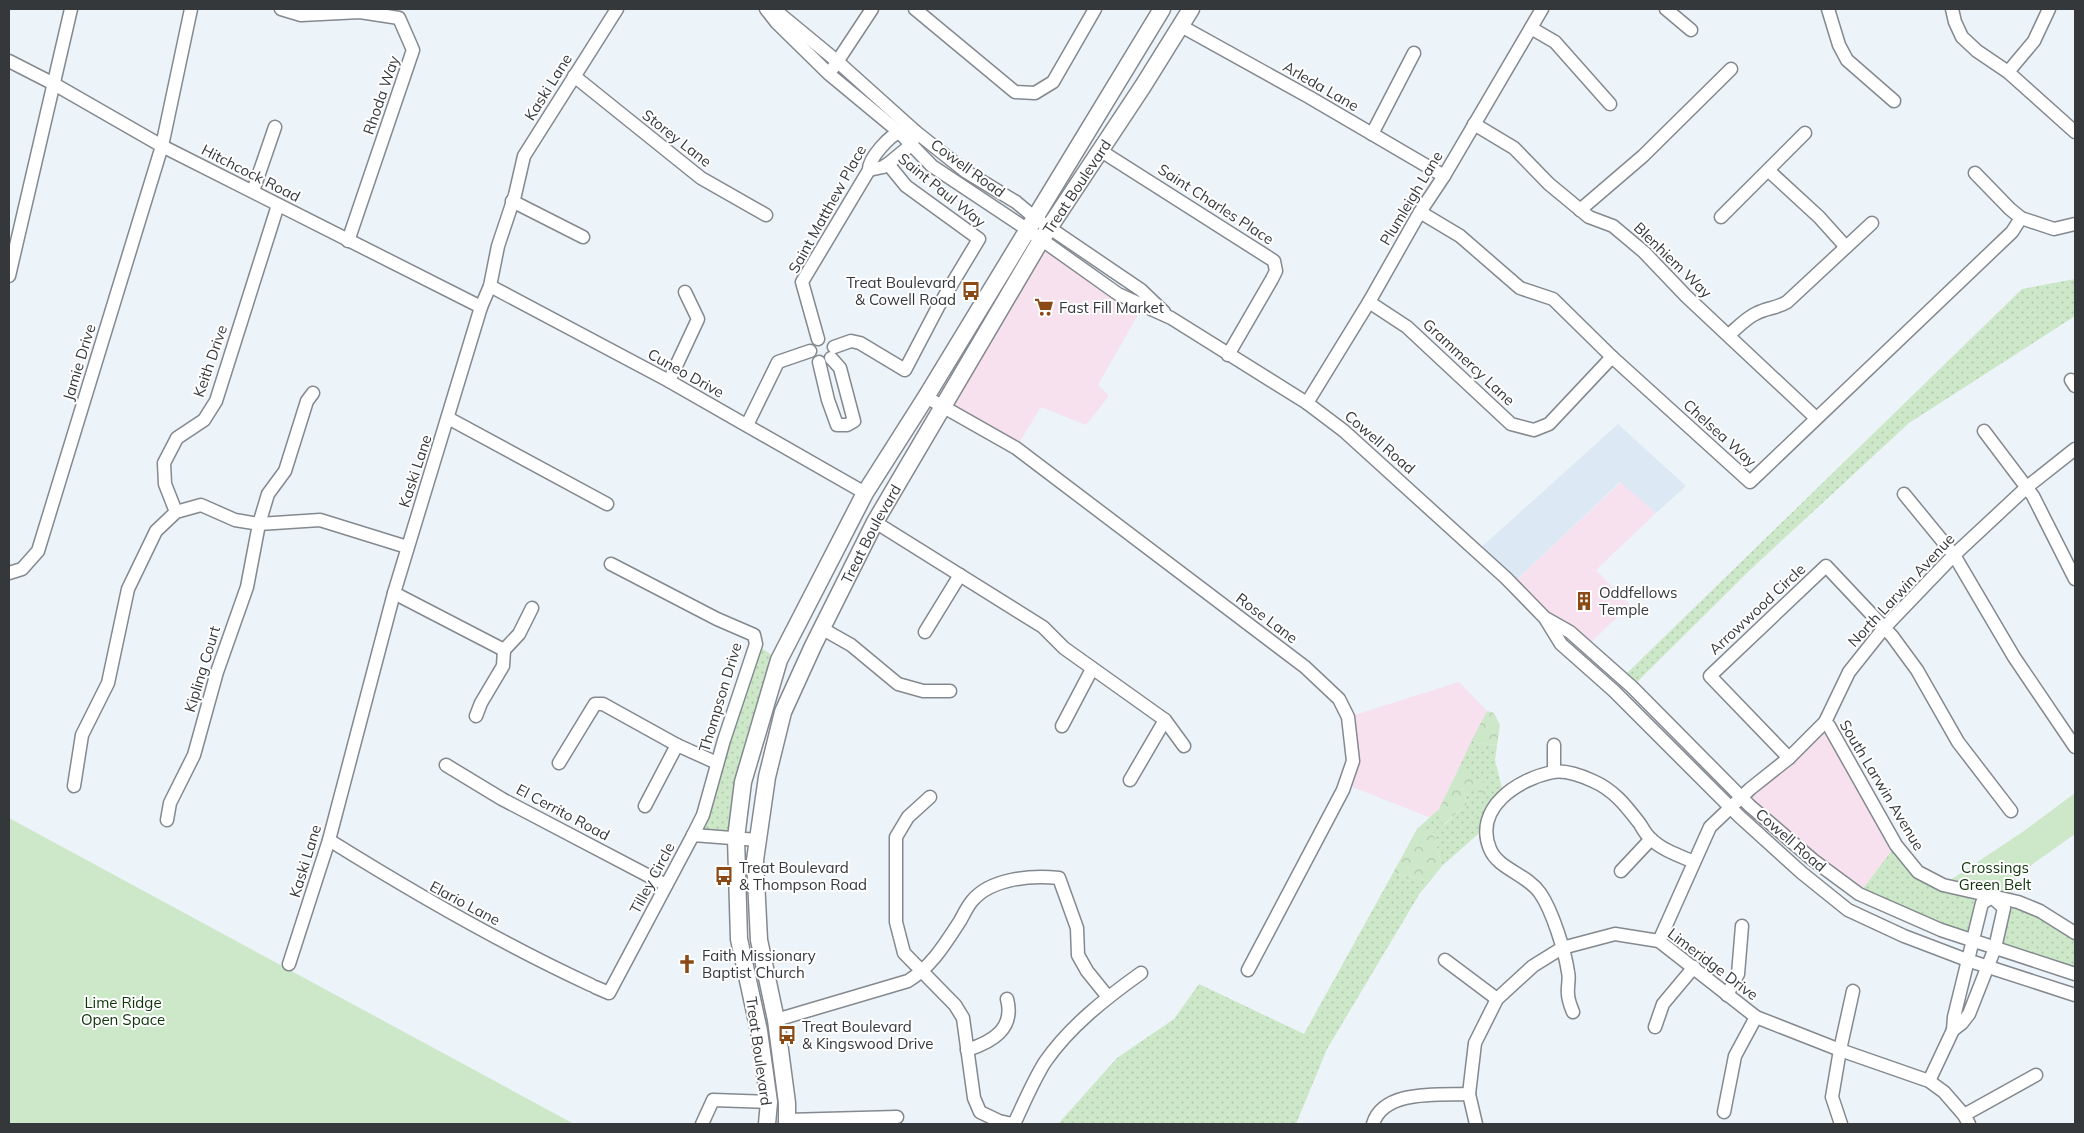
<svg xmlns="http://www.w3.org/2000/svg" width="2084" height="1133" font-family="Mulish,sans-serif">
<defs>
<pattern id="grass-dots" width="8" height="8" patternUnits="userSpaceOnUse" patternTransform="scale(1.25)"><rect width="8" height="8" fill="#cde8c9"/><path d="M2 2h.1M6 6h.1" fill="none" stroke="#b1c8ae" stroke-width="1.8" stroke-linecap="round"/></pattern>
<pattern id="forest-crowns" width="20" height="18" patternUnits="userSpaceOnUse" patternTransform="scale(1.25)"><rect width="20" height="18" fill="#cde8c9"/><path d="M2 6a3 3 0 1 1 6 0M12 15a3 3 0 1 1 6 0" fill="none" stroke="#b1c8ae"/></pattern>
</defs>
<rect width="100%" height="100%" fill="#ecf3f9"/>
<!-- commercial -->
<g fill="#f7e1ee">
<polygon points="1041,240 1143,306 1098,385 1109,396 1086,425 1041,407 1016,448 943,405"/>
<polygon points="1621,482 1656,513 1596,570 1630,605 1586,647 1512,584"/>
<polygon points="1459,682 1487,711 1439,809 1431,818 1345,784 1353,761 1348,717"/>
<polygon points="1825,722 1896,845 1859,894 1750,806 1750,789"/>
</g>
<!-- built -->
<polygon fill="#dce9f4" points="1618,424 1686,486 1656,513 1620,482 1512,584 1477,551"/>
<!-- grass -->
<g fill="url(#grass-dots)">
<polygon points="2075,279 2075,316 1909,423 1750,570 1632,687 1622,678 2022,289"/>
<polygon points="756,644 779,660 736,838 693,835"/>
<polygon points="1472,740 1478,743 1497,745 1495,760 1504,796 1486,827 1442,866 1432,829 1417,829 1439,809 1444,825 1467,804 1463,787 1463,771 1456,774"/>
<polygon points="1896,845 1918,872 1992,897 2075,933 2075,974 1995,948 2003,909 1993,897 1982,903 1972,941 1859,894"/>
<polygon points="1393,873 1430,881 1420,893 1327,1049 1296,1124 1058,1124 1117,1058 1174,1019 1199,984 1304,1034"/>
</g>
<!-- forest -->
<g fill="url(#forest-crowns)">
<polygon points="1487,711 1494,713 1500,725 1497,745 1478,743 1472,740"/>
<polygon points="1463,771 1486,784 1487,795 1463,787 1467,804 1443,825 1439,809 1456,774"/>
<polygon points="1417,829 1432,829 1442,866 1430,881 1393,873"/>
</g>
<!-- green -->
<g fill="#cde8c9">
<polygon points="2075,793 2075,834 2016,876 2011,901 1943,885 2024,831"/>
<polygon points="9,818 574,1124 9,1124"/>
</g>
<g fill="none" stroke-linecap="round" stroke-linejoin="round">
<!-- minor casing -->
<g stroke="#83898f" stroke-width="15">
<g id="minor">
<polyline points="281,9 301,15 360,12 399,18 413,50 348,241"/>
<polyline points="766,9 777,23 829,74 899,132 932,166 1028,230 1118,294 1171,318 1307,403 1344,431 1506,578 1545,618 1561,644 1614,691 1739,816 1802,873 1848,910 1904,936 1967,960 2075,995"/>
<polyline points="915,9 1015,92 1035,93 1053,82 1095,9"/>
<polyline points="1666,9 1691,30"/>
<polyline points="1828,9 1839,45 1847,60 1894,101"/>
<polyline points="1952,9 1955,22 1962,37 1977,51 2008,72 2075,132"/>
<polyline points="770,12 781,15 838,62 916,132 965,171 1016,202 1035,218 1141,290 1164,312"/>
<polyline points="1181,26 1309,97 1444,176"/>
<polyline points="1531,28 1555,42 1610,104"/>
<polyline points="9,61 54,84 162,146 481,307"/>
<polyline points="833,68 872,9"/>
<polyline points="2008,72 2034,41 2049,9"/>
<polyline points="574,76 701,178 766,215"/>
<polyline points="1474,124 1514,148 1549,184 1589,217 1613,226 1644,252 1686,296 1816,418"/>
<polyline points="1372,134 1414,53"/>
<polyline points="1101,151 1274,261 1276,271 1272,279 1228,355"/>
<polyline points="1769,171 1819,217 1846,247"/>
<polyline points="1975,173 2010,209 2021,218 2054,229 2075,224"/>
<polyline points="253,191 275,127"/>
<polyline points="512,201 583,237"/>
<polyline points="1580,210 1643,156 1731,69"/>
<polyline points="1420,212 1460,236 1520,288 1553,299 1612,357 1750,482 2012,232 2021,218"/>
<polyline points="1721,217 1805,133"/>
<polyline points="9,276 71,9"/>
<polyline points="490,286 669,381 865,493"/>
<polyline points="1369,302 1407,327 1511,424 1534,430 1549,424 1612,357"/>
<path d="M1729,335C1738,327 1746,318 1757,313C1767,308 1777,308 1787,302L1872,223"/>
<path d="M818,339L802,282L869,170C868,159 890,135 900,132C905,131 911,132 916,132L911,145L888,164"/>
<polyline points="834,347 851,341 860,343 905,370 938,307 979,239 906,186 888,164 883,167 869,170"/>
<polyline points="819,362 828,400 837,425 847,425 854,421 840,368 831,358"/>
<polyline points="2071,380 2075,386"/>
<polyline points="669,381 698,319 685,292"/>
<polyline points="926,397 1016,448 1305,667 1339,699 1348,717 1353,761 1343,790 1248,970"/>
<polyline points="1307,403 1369,302 1420,212 1444,176 1542,9"/>
<polyline points="448,418 607,504"/>
<polyline points="747,425 778,362 810,351"/>
<polyline points="1984,431 2033,496 2075,579"/>
<polyline points="1904,494 1954,555 2014,657 2075,747"/>
<polyline points="176,512 165,484 164,463 177,438 204,420 216,401 278,205"/>
<polyline points="875,522 1043,627 1064,648 1165,720 1184,746"/>
<polyline points="611,564 717,619 754,635 756,644 724,740 703,815 693,835"/>
<polyline points="9,573 22,569 38,551 162,146 191,9"/>
<polyline points="394,593 504,650"/>
<polyline points="1547,619 1570,632 1632,687 1750,806 1813,860 1859,894 1941,930 2075,974"/>
<polyline points="821,628 851,645 898,684 923,691 950,691"/>
<polyline points="925,632 960,575"/>
<polyline points="504,650 519,634 532,608"/>
<polyline points="476,716 481,703 503,666 504,650"/>
<polyline points="1825,722 1829,726 1896,845 1918,872 1943,885 2018,902 2040,911 2075,933"/>
<polyline points="1062,726 1092,669"/>
<polyline points="1554,745 1554,771"/>
<polyline points="1789,758 1710,676 1826,566 1892,636 1917,670 1958,742 2011,811"/>
<polyline points="559,763 595,704 603,704 677,745 717,763"/>
<polyline points="446,765 502,799 666,885"/>
<polyline points="1130,780 1165,720"/>
<polyline points="74,786 82,735 108,683 128,589 156,531 176,512 201,505 235,520 259,524 320,520 407,547"/>
<polyline points="930,797 908,817 896,837 896,922 904,953 955,1005 963,1018 974,1098 980,1112 999,1121 1012,1124"/>
<polyline points="645,806 677,745"/>
<polyline points="167,820 170,803 194,755 217,672 247,587 259,524 268,494 285,471 307,401 313,393"/>
<path d="M329,840C414,893 500,943 591,985"/>
<polyline points="1621,871 1651,839"/>
<polygon points="1992,897 2004,908 1995,948 1969,1014 1962,1023 1953,1030 1954,1017 1982,903"/>
<polyline points="1659,941 1710,827 1750,789 1789,758 1825,722 1849,672 1884,628 1954,555 2027,487 2075,449"/>
<polyline points="1445,960 1497,999"/>
<polyline points="289,964 329,840 394,593 481,307 490,286 498,246 515,195 524,156 617,9"/>
<polyline points="595,987 609,993 693,835 758,840"/>
<polyline points="1727,995 1738,974 1742,926"/>
<path d="M1573,1012C1571,1007 1568,1000 1568,994C1567,987 1570,979 1568,972C1565,951 1552,910 1540,893C1527,874 1498,869 1490,849C1473,808 1518,779 1553,772C1565,770 1582,776 1593,781C1614,790 1626,806 1640,824C1643,829 1646,835 1651,839C1662,850 1680,856 1694,862"/>
<path d="M776,1020L908,981C932,966 945,944 960,921C964,914 967,907 972,901C991,878 1032,875 1059,878L1077,928L1078,955L1087,971L1108,997"/>
<polyline points="1655,1027 1663,1004 1694,967"/>
<path d="M967,1050C992,1042 1015,1029 1007,999"/>
<polyline points="1929,1081 1953,1030"/>
<polyline points="1724,1112 1735,1056 1756,1017"/>
<polyline points="1964,1115 2036,1075"/>
<polyline points="787,1120 897,1117"/>
<polyline points="702,1124 713,1100 769,1102"/>
<path d="M1014,1124C1024,1103 1033,1081 1045,1062C1070,1026 1106,998 1141,973"/>
<path d="M1373,1124C1383,1089 1440,1095 1469,1094"/>
<polyline points="1476,1124 1469,1094 1475,1043 1497,999 1533,966 1562,948 1615,934 1659,941 1756,1017 1840,1050 1929,1081 1944,1092 1964,1115 1969,1124"/>
<polyline points="1841,1124 1832,1097 1840,1050 1853,991"/>
</g>
</g>
<!-- major casing -->
<g stroke="#83898f" stroke-width="19">
<g id="major">
<polyline points="767,1124 769,1102 759,1031 739,939 736,838 743,782 779,660 865,493 926,397 1162,9"/>
<path id="s1" d="M787,1124V1103L776,1020L759,940L755,860L767,777L783,712L813,646L875,522L1041,240L1143,86L1191,9"/>
</g>
</g>
<!-- minor -->
<use href="#minor" stroke="#fff" stroke-width="12"/>
<!-- major -->
<use href="#major" stroke="#fff" stroke-width="16"/>
</g>
<!-- icons -->
<defs>
<g id="bus-bare" transform="scale(1.5)"><path d="M-5-6H5V4H4V6H2V4H-2V6H-4V4H-5ZM-3.5-4V0h7V-4ZM-3.5 1.2v1.5H-2V1.2ZM2 1.2v1.5H3.5V1.2Z" fill="#8b4a15" stroke="#fff" stroke-width="2.5" paint-order="stroke"/></g>
<g id="supermarket-bare" transform="scale(1.5)"><path d="M-6-5.5h2.5l.6 2H6L4.5 2H-2.5L-4.4-4H-6ZM-1.5 3.2a1.3 1.3 0 1 0 .1 0ZM3 3.2a1.3 1.3 0 1 0 .1 0Z" fill="#8b4a15" stroke="#fff" stroke-width="2.5" paint-order="stroke"/></g>
<g id="building-bare" transform="scale(1.5)"><path d="M-4-6H4V6H1V3H-1V6H-4ZM-2.5-4.3h1.7v1.8h-1.7ZM.8-4.3h1.7v1.8H.8ZM-2.5-1h1.7V.8h-1.7ZM.8-1h1.7V.8H.8Z" fill="#8b4a15" stroke="#fff" stroke-width="2.5" paint-order="stroke"/></g>
<g id="church-bare" transform="scale(1.5)"><path d="M-1.2-6h2.4v3.5h3.3v2.4h-3.3V6h-2.4V-.1h-3.3v-2.4h3.3Z" fill="#8b4a15" stroke="#fff" stroke-width="2.5" paint-order="stroke"/></g>
</defs>
<g fill-rule="evenodd">
<use href="#bus-bare" x="971" y="291"/>
<use href="#supermarket-bare" x="1044" y="307"/>
<use href="#building-bare" x="1584" y="601"/>
<use href="#bus-bare" x="724" y="876"/>
<use href="#church-bare" x="687" y="964"/>
<use href="#bus-bare" x="787" y="1035"/>
</g>
<g text-anchor="middle" dominant-baseline="central" stroke-width="4" stroke-linejoin="round" paint-order="stroke">
<!-- street labels -->
<g font-size="15" fill="#35383b" stroke="#fff">
<text transform="translate(1321 86) rotate(30)">Arleda Lane</text>
<text transform="translate(548 87) rotate(-58)">Kaski Lane</text>
<text transform="translate(381 95) rotate(-71)">Rhoda Way</text>
<text transform="translate(677 138) rotate(38)">Storey Lane</text>
<text transform="translate(968 168) rotate(36)">Cowell Road</text>
<text transform="translate(251 173) rotate(27)">Hitchcock Road</text>
<text stroke="none"><textPath href="#s1" startOffset="1020">Treat Boulevard</textPath></text>
<text transform="translate(942 190) rotate(39)">Saint Paul Way</text>
<text transform="translate(1411 198) rotate(-59)">Plumleigh Lane</text>
<text transform="translate(1216 204) rotate(33)">Saint Charles Place</text>
<text transform="translate(827 209) rotate(-61)">Saint Matthew Place</text>
<text transform="translate(1673 260) rotate(44)">Blenhiem Way</text>
<text transform="translate(210 361) rotate(-71)">Keith Drive</text>
<text transform="translate(79 362) rotate(-73)">Jamie Drive</text>
<text transform="translate(1469 362) rotate(43)">Grammercy Lane</text>
<text transform="translate(686 373) rotate(29)">Cuneo Drive</text>
<text transform="translate(1720 433) rotate(42)">Chelsea Way</text>
<text transform="translate(1380 442) rotate(41)">Cowell Road</text>
<text transform="translate(415 471) rotate(-72)">Kaski Lane</text>
<text stroke="none"><textPath href="#s1" startOffset="616">Treat Boulevard</textPath></text>
<text transform="translate(1901 590) rotate(-47)">North Larwin Avenue</text>
<text transform="translate(1757 609) rotate(-43)">Arrowwood Circle</text>
<text transform="translate(1267 618) rotate(37)">Rose Lane</text>
<text transform="translate(202 669) rotate(-73)">Kipling Court</text>
<text transform="translate(720 697) rotate(-73)">Thompson Drive</text>
<text transform="translate(1882 785) rotate(59)">South Larwin Avenue</text>
<text transform="translate(563 812) rotate(28)">El Cerrito Road</text>
<text transform="translate(1791 840) rotate(41)">Cowell Road</text>
<text transform="translate(305 861) rotate(-73)">Kaski Lane</text>
<text transform="translate(652 878) rotate(-62)">Tilley Circle</text>
<text transform="translate(465 903) rotate(28)">Elario Lane</text>
<text transform="translate(1713 964) rotate(37)">Limeridge Drive</text>
<text transform="translate(759 1051) rotate(82)">Treat Boulevard</text>
</g>
<!-- poi labels -->
<g font-size="15" fill="#35383b" stroke="#fff" text-anchor="start">
<text x="956" y="282" text-anchor="end">Treat Boulevard<tspan x="956" dy="17">&amp; Cowell Road</tspan></text>
<text x="1059" y="307">Fast Fill Market</text>
<text x="1599" y="592">Oddfellows<tspan x="1599" dy="17">Temple</tspan></text>
<text x="739" y="867">Treat Boulevard<tspan x="739" dy="17">&amp; Thompson Road</tspan></text>
<text x="702" y="955">Faith Missionary<tspan x="702" dy="17">Baptist Church</tspan></text>
<text x="802" y="1026">Treat Boulevard<tspan x="802" dy="17">&amp; Kingswood Drive</tspan></text>
</g>
<!-- park labels -->
<g font-size="15" fill="#0c3508" stroke="#fff">
<text x="1995" y="867">Crossings<tspan x="1995" dy="17">Green Belt</tspan></text>
<text x="123" y="1002">Lime Ridge<tspan x="123" dy="17">Open Space</tspan></text>
</g>
</g>
<!-- border -->
<rect width="2084" height="1133" fill="none" stroke="#35383b" stroke-width="20"/>
</svg>
